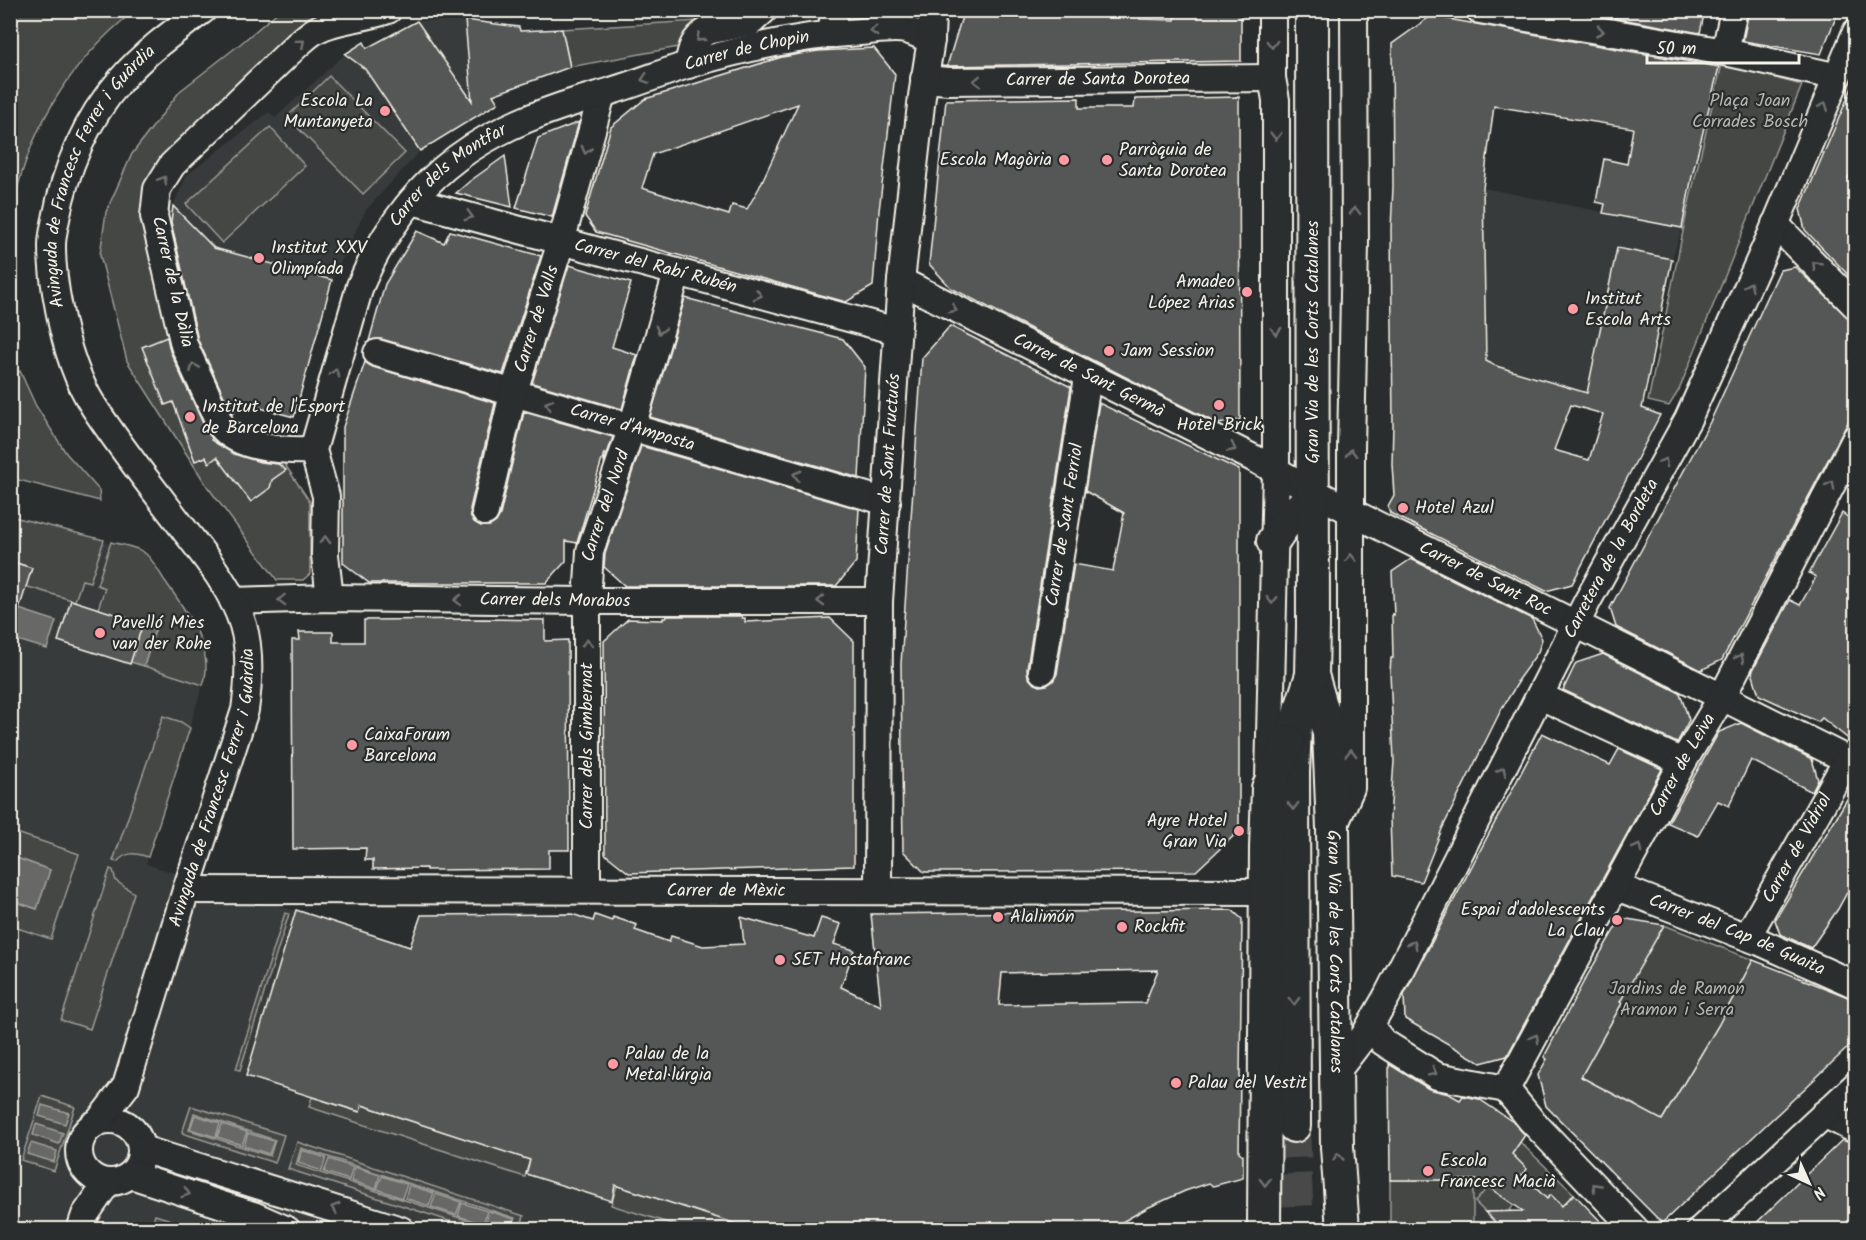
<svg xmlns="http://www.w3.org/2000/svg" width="1866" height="1240" font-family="Kalam,sans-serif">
<rect width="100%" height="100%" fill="#2a2d2e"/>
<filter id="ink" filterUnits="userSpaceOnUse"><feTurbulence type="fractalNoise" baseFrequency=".0167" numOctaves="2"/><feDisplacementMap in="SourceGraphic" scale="12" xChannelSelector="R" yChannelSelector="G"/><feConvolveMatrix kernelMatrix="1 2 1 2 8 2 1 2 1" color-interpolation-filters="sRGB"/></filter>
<g filter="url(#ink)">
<!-- built -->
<g fill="#373a3a">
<polygon points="465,20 519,27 520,31 562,29 570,67 494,95 498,103 420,151 366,210 332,280 294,417 241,403 227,420 196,336 169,236 173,206 187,175 269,112 275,118 345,54 364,42 368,47 417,21"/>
<polygon points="1483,188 1682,228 1672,259 1642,408 1486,364"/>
<polygon points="10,516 145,553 190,617 199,635 206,675 146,864 410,947 421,915 572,914 592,921 595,915 611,921 613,917 637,925 636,930 669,941 671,936 695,944 849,1049 868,1000 1101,1111 1230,910 1233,911 1242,919 1239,1152 1243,1155 1243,1178 1213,1186 1208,1183 1185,1191 1147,1208 1108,1230 11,1229"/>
<polygon points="1389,1119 1489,1187 1476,1202 1495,1222 1490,1229 1404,1229 1403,1223 1390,1223"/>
</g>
<!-- green -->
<g fill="#444645" stroke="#9c9c96" stroke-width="1.5" fill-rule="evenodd">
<path d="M18,10L134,11C68,63 26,134 11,217L10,14Z"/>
<polygon points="279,11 363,11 314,20 153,176 199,399 280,457 310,502 310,574 303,580 277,580 207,486 127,361 100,255 106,212 132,154 180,91 239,45"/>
<polygon points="750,18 681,42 678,47 570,67 562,29"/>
<polygon points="1722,64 1802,85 1679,390 1669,406 1648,401 1688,207"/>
<polygon points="329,76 405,153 363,194 287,117"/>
<polygon points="270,127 305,166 222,243 186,204"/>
<polygon points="10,284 16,339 11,341 10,341"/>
<polygon points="20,371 36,406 66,453 99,490 100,501 11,478 11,376"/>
<polygon points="10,516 104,540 90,582 82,580 75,601 25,586 32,568 11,561"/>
<path d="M111,542C121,545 139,547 146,554C153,560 159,572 165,581C184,608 216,649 203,685L144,666L155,630L98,609L105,588L97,585Z"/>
<path d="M163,716L181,722L190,728L148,857C135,853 127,851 117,862L113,861Z"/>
<polygon points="11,831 79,854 51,939 11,926 11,900 37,909 50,870 11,856"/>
<polygon points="110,869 113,870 116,881 134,893 90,1029 61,1020"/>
<polygon points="285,913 289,914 240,1070 236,1069"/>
<polygon points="1664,925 1753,960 1718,1026 1663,1118 1609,1170 1596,1156 1605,1135 1635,1105 1581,1077 1622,1003 1619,1001"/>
<polygon points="42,1096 75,1107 54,1171 21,1160"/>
<polygon points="312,1097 359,1112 362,1105 530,1160 525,1177 309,1107"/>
<path d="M191,1106L284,1135L275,1163L182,1133ZM194,1113L275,1140L270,1156L189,1130Z"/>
<polygon points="297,1142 524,1216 520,1229 512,1229 515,1218 301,1148 296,1165 494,1229 474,1229 288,1169"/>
<polygon points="1520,1142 1574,1194 1562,1206 1551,1195 1547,1199 1522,1175 1512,1154"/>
<polygon points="1495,1179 1516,1201 1509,1212 1485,1212 1475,1202"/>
<rect x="1390" y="1180" width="83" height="43"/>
<polygon points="617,1186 755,1229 688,1229 611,1205"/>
<polygon points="155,1215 200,1229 182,1229 159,1222 156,1229 150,1229"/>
</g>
<!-- water -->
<g fill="#676866" stroke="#9f9f9a" stroke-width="1.5">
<polygon points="10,606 56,621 47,649 11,638"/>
<polygon points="142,626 155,630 144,666 130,662"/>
<polygon points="11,856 50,870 37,909 11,900"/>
<polygon points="42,1105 69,1113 65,1124 39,1116"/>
<polygon points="195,1115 220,1123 216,1137 190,1129"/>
<polygon points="36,1124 63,1133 59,1144 33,1135"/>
<polygon points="222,1124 247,1132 242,1145 217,1137"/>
<polygon points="248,1133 274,1141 269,1154 244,1146"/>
<polygon points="31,1143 57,1151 54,1162 27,1154"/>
<polygon points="302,1150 326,1158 322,1171 298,1163"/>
<polygon points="329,1159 353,1167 349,1180 324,1172"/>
<polygon points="355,1167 380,1175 376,1189 351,1181"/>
<polygon points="382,1176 407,1184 402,1198 377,1189"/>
<polygon points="409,1185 434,1193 429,1206 405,1198"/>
<polygon points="436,1194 461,1202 456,1215 431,1207"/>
<polygon points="462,1203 487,1211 483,1224 458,1216"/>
<polygon points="489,1211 514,1219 511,1229 499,1229 485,1225"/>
</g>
<!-- building -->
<g fill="#555756" stroke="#f4f1e8" stroke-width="1.5" fill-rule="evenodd">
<polygon points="964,10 1140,10 1140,19 1175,20 1175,10 1241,10 1241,61 947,66"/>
<polygon points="1615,10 1705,10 1700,33 1615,18"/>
<polygon points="1749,10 1839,10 1821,54 1743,41"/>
<path d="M1431,16L1719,67L1692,176L1682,228L1603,213L1605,204L1596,202L1604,159L1627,164L1633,128L1494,106L1483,188L1486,361L1496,366L1587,393L1617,248L1672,259L1642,408L1660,415L1572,584L1546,591L1390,513L1388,506L1394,495L1392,464L1393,425L1391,229L1393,187L1392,44ZM1571,405L1603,414L1589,460L1554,450Z"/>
<polygon points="465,20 519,27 520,31 562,29 570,67 493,95 498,103 420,151 365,69 345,54 364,42 367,48 417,21 472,101"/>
<path d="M874,48L895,74L879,211L873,286L846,302L596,232L585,216L611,127L645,99L782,57L818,51ZM798,104L759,188L747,209L732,205L729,215L642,188L653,154Z"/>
<polygon points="1856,78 1856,161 1848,178 1856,185 1856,283 1805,230 1800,209"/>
<polygon points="1239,97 1240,420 1218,424 1149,389 951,288 929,264 946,100 1079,98 1079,108 1134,108 1135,99"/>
<polygon points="579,122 552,217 516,208 538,138"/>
<polygon points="505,156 512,207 456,193 470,181"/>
<polygon points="173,206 214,248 332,280 294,417 241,403 232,414 198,340 171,222"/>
<polygon points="417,231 444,243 450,231 541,256 503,374 381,339 369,341 385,284"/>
<polygon points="569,265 631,283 612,347 637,355 622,409 532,383"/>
<polygon points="1795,267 1856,325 1856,407 1722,660 1701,670 1616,627 1610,608 1710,422 1780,270"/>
<polygon points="685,298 843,339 865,367 859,478 650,417"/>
<polygon points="950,326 1071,387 1027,669 1028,677 1033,683 1040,686 1047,685 1053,681 1057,674 1074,564 1113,571 1124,513 1085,491 1099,403 1239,470 1239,831 1196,871 924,872 903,851 901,664 922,358"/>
<polygon points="167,337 170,351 207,432 212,438 211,440 234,454 260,462 278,464 286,470 272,480 270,488 251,502 217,457 209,463 206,457 195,461 173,402 165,405 142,347"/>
<polygon points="365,362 373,367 495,403 470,509 471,517 474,522 481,526 490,526 496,522 500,515 524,412 613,437 604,463 604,453 577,543 566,541 566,561 546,583 369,583 343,563 343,427"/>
<polygon points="641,446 859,509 856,562 836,586 625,586 604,567 605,554"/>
<polygon points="1842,513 1856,523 1856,745 1822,718 1818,722 1759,695 1752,672 1790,600 1800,605 1816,577 1809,573"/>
<polygon points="1411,559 1532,619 1542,639 1538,652 1517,681 1519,681 1502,708 1442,829 1421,882 1392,876 1390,818 1394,761 1390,672 1391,658 1393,658 1392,614 1394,615 1392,572"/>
<polygon points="10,561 32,568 15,622 10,622"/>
<polygon points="71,600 143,623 130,664 58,641"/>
<polygon points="666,616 742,616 742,618 745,618 745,622 830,618 854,641 854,866 629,873 605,854 604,641 628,619 663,620 663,618 666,618"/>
<polygon points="484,619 545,620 545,641 568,640 569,850 549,850 549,869 426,870 426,868 373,869 373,860 365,860 366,848 293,849 292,640 300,640 299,632 333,632 333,642 364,642 364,620"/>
<polygon points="1603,654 1680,693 1689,720 1677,743 1563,690 1576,663"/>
<polygon points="1741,723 1812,759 1818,780 1812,792 1751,760 1729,806 1718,801 1698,836 1668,823 1719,732"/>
<polygon points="1542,733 1610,765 1619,749 1662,769 1507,1056 1481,1063 1405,1019 1404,995"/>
<polygon points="1856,784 1856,876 1838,909 1811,948 1780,934 1775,920"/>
<path d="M296,910L410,947L421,915L572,914L593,921L595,915L612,921L613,917L637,925L635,930L669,942L671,936L703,946L744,944L741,917L814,938L821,918L841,924L834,944L854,950L841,987L881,1006L871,914L1232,910L1242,919L1239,1152L1243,1155V1178L1213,1186L1209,1183L1185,1191L1147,1208L1108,1230H755L615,1185L612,1201L526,1174L530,1160L362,1105L360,1112L246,1076ZM1158,970L1145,1003L999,1005L1002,973Z"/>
<polygon points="1621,918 1664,925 1620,1002 1622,1003 1581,1077 1662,1120 1718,1026 1753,960 1856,1000 1856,1040 1662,1223 1546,1106 1538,1075 1547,1059 1544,1057 1584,981"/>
<polygon points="1389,1064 1429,1089 1449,1094 1460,1100 1463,1096 1479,1099 1513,1122 1525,1135 1512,1154 1527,1169 1522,1175 1547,1199 1551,1195 1562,1206 1574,1194 1609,1230 1490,1230 1495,1222 1485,1212 1523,1211 1478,1180 1390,1180"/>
<polygon points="1842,1140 1856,1145 1856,1230 1749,1230"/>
</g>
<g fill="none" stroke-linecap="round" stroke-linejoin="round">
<!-- major-tunnel -->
<polyline stroke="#484a4a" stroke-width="32" stroke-dasharray="32 16" stroke-linecap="butt" points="1294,1126 1298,1230"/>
<!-- minor casing -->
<g stroke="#f4f1e8" stroke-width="30">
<g id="minor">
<polyline points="833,10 833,33"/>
<polyline points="1480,10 1725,52 1825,74 1835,78"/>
<polyline points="1725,52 1734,10"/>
<path d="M688,65C691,50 693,39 707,31L751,22L764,10"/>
<path id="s1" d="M924,79L949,81L1272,78"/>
<path id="s2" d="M412,201L897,331"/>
<polyline points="1775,224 1856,306"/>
<path id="s3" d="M901,281L1253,458L1357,515L1856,764"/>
<path id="s4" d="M377,353L887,502"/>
<path d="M313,450C286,451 238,449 221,426L184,345L154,216L157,189L172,165L297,45C303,40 309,34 316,30C337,18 365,19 388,10"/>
<path id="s5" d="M485,512L513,394L561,242L602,94"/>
<path id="s6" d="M330,598L325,555L326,496L313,450L360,286C382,235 413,191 457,158C500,126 551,108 601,94C630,86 659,74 687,65C744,48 801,35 860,32C874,31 892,27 906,30C914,32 923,37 931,40"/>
<path id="s7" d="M233,601L330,598L587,601H879"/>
<path id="s8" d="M1042,671L1088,377"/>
<polyline points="1540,696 1683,762"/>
<polyline points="1269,779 1276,471 1276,100 1272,78 1272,10"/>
<polyline points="1334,826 1351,788 1351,449 1355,243 1354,10"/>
<path id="s9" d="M1617,887L1760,942L1856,985"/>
<path id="s10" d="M186,890L1266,892"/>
<path id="s11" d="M587,890V601L590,551L632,427L677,273"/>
<path id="s12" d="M878,890L879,601L901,281L922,96L931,40L932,10"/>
<path id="s13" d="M1747,937L1847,760"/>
<polyline points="1370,1026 1383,1042 1437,1076 1506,1089 1531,1120 1636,1230"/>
<path id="s14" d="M1337,1071L1364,1036L1387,996L1587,602L1688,419L1771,235L1856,32"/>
<path id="s15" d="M1506,1089L1683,762L1722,697L1856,438"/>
<polyline points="1824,1114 1856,1130"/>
<circle cx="110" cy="1151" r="31"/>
<path id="s16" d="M99,1121L126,1086L186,890L245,710C249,682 251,652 243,625C233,591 207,559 186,532C155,491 122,450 94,407C76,379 65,342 59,309C55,289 52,268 52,246C52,237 54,228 56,219C65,170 86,119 120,81C144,53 173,32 203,10"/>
<polyline points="142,1149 401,1230"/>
<polyline points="131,1175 253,1215 287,1230"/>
<polyline points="80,1230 85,1215 108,1182"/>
<polyline points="1700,1230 1856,1085"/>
</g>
</g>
<!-- major casing -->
<g stroke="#f4f1e8" stroke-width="36">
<g id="major">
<polyline points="1273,541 1284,525 1313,494"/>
<path id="s17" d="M1312,675L1329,733L1333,829L1337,1147L1343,1230"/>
<polyline points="1294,1126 1293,772 1295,727 1312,675 1313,627 1312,10"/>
<polyline points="1264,1230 1266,848 1268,788 1289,741"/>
</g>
</g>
<!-- minor -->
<use href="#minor" stroke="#2a2d2e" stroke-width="26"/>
<!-- major -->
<use href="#major" stroke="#2a2d2e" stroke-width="32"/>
</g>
<!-- one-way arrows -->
<defs><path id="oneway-chevron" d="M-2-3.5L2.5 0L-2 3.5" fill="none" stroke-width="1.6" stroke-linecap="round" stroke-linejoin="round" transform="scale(1.5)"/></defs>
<g stroke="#71726f">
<use href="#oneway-chevron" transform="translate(874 31) rotate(176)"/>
<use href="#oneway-chevron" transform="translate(1600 31) rotate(10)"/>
<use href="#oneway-chevron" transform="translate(700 38) rotate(137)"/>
<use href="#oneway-chevron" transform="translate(301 43) rotate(-40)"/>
<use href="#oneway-chevron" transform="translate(1272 44) rotate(90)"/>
<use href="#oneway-chevron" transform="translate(645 79) rotate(162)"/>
<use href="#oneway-chevron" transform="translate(977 81) rotate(179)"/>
<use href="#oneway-chevron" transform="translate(1824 106) rotate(-69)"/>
<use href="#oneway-chevron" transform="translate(1276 136) rotate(90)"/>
<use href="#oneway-chevron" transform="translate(586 150) rotate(105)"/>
<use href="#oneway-chevron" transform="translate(163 180) rotate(-59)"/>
<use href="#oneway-chevron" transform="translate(1355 211) rotate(-90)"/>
<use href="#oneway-chevron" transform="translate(469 216) rotate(16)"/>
<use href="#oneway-chevron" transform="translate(1816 265) rotate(-134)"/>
<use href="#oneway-chevron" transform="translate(1749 286) rotate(-65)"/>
<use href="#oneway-chevron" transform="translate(758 295) rotate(15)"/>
<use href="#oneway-chevron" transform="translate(953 309) rotate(27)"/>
<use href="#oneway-chevron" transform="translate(660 330) rotate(106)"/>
<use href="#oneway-chevron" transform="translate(1276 331) rotate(90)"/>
<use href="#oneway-chevron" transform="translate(194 367) rotate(-114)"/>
<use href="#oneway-chevron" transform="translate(335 373) rotate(-74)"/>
<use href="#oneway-chevron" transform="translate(549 404) rotate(-164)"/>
<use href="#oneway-chevron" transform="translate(1232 448) rotate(27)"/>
<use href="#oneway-chevron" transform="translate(1351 453) rotate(-89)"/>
<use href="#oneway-chevron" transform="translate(1664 462) rotate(-61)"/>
<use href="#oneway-chevron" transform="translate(797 475) rotate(-164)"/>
<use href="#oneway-chevron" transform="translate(1831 485) rotate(-62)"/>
<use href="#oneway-chevron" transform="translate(325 540) rotate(-89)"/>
<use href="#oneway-chevron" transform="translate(1351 558) rotate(-91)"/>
<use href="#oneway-chevron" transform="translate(282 600) rotate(178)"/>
<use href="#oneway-chevron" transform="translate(458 600) rotate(-179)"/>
<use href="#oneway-chevron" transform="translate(1272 600) rotate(90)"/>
<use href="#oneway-chevron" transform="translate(821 601) rotate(180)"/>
<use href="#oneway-chevron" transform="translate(587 643) rotate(-90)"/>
<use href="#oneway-chevron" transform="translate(1740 658) rotate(-62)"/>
<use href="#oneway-chevron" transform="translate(1351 753) rotate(-90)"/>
<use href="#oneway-chevron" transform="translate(1502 771) rotate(-63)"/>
<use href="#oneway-chevron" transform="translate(1293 806) rotate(90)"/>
<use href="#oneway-chevron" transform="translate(1638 848) rotate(-62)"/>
<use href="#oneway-chevron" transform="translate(1413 944) rotate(-63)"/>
<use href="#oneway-chevron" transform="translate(1294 1001) rotate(90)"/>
<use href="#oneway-chevron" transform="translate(1535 1038) rotate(-61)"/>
<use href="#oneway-chevron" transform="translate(1433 1072) rotate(27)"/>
<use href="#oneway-chevron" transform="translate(1338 1157) rotate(-94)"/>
<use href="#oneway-chevron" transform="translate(1265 1182) rotate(91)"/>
<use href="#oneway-chevron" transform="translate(1596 1187) rotate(-134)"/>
<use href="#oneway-chevron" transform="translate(186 1193) rotate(18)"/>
<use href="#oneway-chevron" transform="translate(335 1208) rotate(-163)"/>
</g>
</g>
<!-- markers -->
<g fill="#ff9aa2" stroke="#2a2d2e" stroke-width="2">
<circle cx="385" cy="111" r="6"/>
<circle cx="1064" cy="160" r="6"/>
<circle cx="1107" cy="160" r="6"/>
<circle cx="259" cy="258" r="6"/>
<circle cx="1247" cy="292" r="6"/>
<circle cx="1573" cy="309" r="6"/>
<circle cx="1109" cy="351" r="6"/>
<circle cx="1219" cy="405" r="6"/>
<circle cx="190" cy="417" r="6"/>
<circle cx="1403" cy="508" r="6"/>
<circle cx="100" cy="633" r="6"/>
<circle cx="352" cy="745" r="6"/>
<circle cx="1239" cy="831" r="6"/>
<circle cx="998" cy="917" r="6"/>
<circle cx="1617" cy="920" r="6"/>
<circle cx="1122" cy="927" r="6"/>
<circle cx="780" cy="960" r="6"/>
<circle cx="613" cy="1064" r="6"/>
<circle cx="1176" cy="1083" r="6"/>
<circle cx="1428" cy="1171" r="6"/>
</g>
<g text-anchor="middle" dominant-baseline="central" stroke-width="4.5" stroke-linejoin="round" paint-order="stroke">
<!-- street labels -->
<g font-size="18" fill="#f4f1e8" stroke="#2a2d2e">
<text stroke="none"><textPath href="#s6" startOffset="794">Carrer de Chopin</textPath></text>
<text stroke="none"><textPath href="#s1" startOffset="174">Carrer de Santa Dorotea</textPath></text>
<text stroke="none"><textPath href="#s6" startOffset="465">Carrer dels Montfar</textPath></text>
<text stroke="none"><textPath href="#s16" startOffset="1040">Avinguda de Francesc Ferrer i Guàrdia</textPath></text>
<text stroke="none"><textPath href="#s2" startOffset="252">Carrer del Rabí Rubén</textPath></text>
<text transform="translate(172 282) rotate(77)">Carrer de la Dàlia</text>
<text stroke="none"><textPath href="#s5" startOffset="200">Carrer de Valls</textPath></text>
<text transform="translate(1313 342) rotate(-90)">Gran Via de les Corts Catalanes</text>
<text stroke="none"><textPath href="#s3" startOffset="210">Carrer de Sant Germà</textPath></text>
<text stroke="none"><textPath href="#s4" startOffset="266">Carrer d'Amposta</textPath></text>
<text stroke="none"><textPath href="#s12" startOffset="426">Carrer de Sant Fructuós</textPath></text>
<text stroke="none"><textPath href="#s11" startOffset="387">Carrer del Nord</textPath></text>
<text stroke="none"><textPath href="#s8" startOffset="148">Carrer de Sant Ferriol</textPath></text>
<text stroke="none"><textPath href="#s14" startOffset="582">Carretera de la Bordeta</textPath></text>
<text stroke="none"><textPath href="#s3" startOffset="656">Carrer de Sant Roc</textPath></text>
<text stroke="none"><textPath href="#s7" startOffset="322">Carrer dels Morabos</textPath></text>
<text transform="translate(587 746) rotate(-90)">Carrer dels Gimbernat</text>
<text stroke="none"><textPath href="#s15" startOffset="369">Carrer de Leiva</textPath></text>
<text stroke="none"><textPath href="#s16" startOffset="356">Avinguda de Francesc Ferrer i Guàrdia</textPath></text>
<text stroke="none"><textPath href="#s13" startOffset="102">Carrer de Vidriol</textPath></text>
<text stroke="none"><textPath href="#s10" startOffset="540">Carrer de Mèxic</textPath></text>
<text stroke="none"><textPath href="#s9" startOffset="129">Carrer del Cap de Guaita</textPath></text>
<text stroke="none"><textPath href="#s17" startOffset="279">Gran Via de les Corts Catalanes</textPath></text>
</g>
<!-- poi labels -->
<g font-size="18" fill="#f4f1e8" stroke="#2a2d2e" text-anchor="start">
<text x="373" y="101" text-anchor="end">Escola La<tspan x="373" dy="21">Muntanyeta</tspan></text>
<text x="1119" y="150">Parròquia de<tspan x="1119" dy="21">Santa Dorotea</tspan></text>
<text x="1052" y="160" text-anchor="end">Escola Magòria</text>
<text x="271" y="248">Institut XXV<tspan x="271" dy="21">Olimpíada</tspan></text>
<text x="1235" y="282" text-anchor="end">Amadeo<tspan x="1235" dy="21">López Arias</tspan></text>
<text x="1585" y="299">Institut<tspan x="1585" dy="21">Escola Arts</tspan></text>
<text x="1121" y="351">Jam Session</text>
<text x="202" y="407">Institut de l'Esport<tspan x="202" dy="21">de Barcelona</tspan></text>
<text x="1219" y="425" text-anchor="middle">Hotel Brick</text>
<text x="1415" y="508">Hotel Azul</text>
<text x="112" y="623">Pavelló Mies<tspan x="112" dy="21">van der Rohe</tspan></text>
<text x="364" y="735">CaixaForum<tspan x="364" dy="21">Barcelona</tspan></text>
<text x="1227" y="821" text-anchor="end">Ayre Hotel<tspan x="1227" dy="21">Gran Via</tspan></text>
<text x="1605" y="910" text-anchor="end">Espai d'adolescents<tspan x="1605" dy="21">La Clau</tspan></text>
<text x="1010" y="917">Alalimón</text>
<text x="1134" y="927">Rockfit</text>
<text x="792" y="960">SET Hostafranc</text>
<text x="625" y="1054">Palau de la<tspan x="625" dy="21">Metal·lúrgia</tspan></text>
<text x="1188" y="1083">Palau del Vestit</text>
<text x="1440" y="1161">Escola<tspan x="1440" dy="21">Francesc Macià</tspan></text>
</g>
<!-- park labels -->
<g font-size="18" fill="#b6b5af" stroke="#2a2d2e">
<text x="1750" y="101">Plaça Joan<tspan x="1750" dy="21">Corrades Bosch</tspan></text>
<text x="1677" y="989">Jardins de Ramon<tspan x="1677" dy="21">Aramon i Serra</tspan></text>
</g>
</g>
<!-- margin -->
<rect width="1866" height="1240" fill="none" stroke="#2a2d2e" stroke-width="36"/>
<rect x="18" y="18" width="1830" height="1204" fill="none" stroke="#f4f1e8" stroke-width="2" filter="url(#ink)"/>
<!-- north arrow -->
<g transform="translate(1809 1183) rotate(135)" stroke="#2a2d2e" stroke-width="4.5" paint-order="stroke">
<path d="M0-4.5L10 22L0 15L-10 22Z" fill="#f4f1e8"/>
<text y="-9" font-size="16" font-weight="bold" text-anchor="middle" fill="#f4f1e8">N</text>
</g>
<!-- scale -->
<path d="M1647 54v9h152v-9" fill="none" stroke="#f4f1e8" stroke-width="3"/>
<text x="1656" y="54" font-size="18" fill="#f4f1e8" stroke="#2a2d2e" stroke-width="4.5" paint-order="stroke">50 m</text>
</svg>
